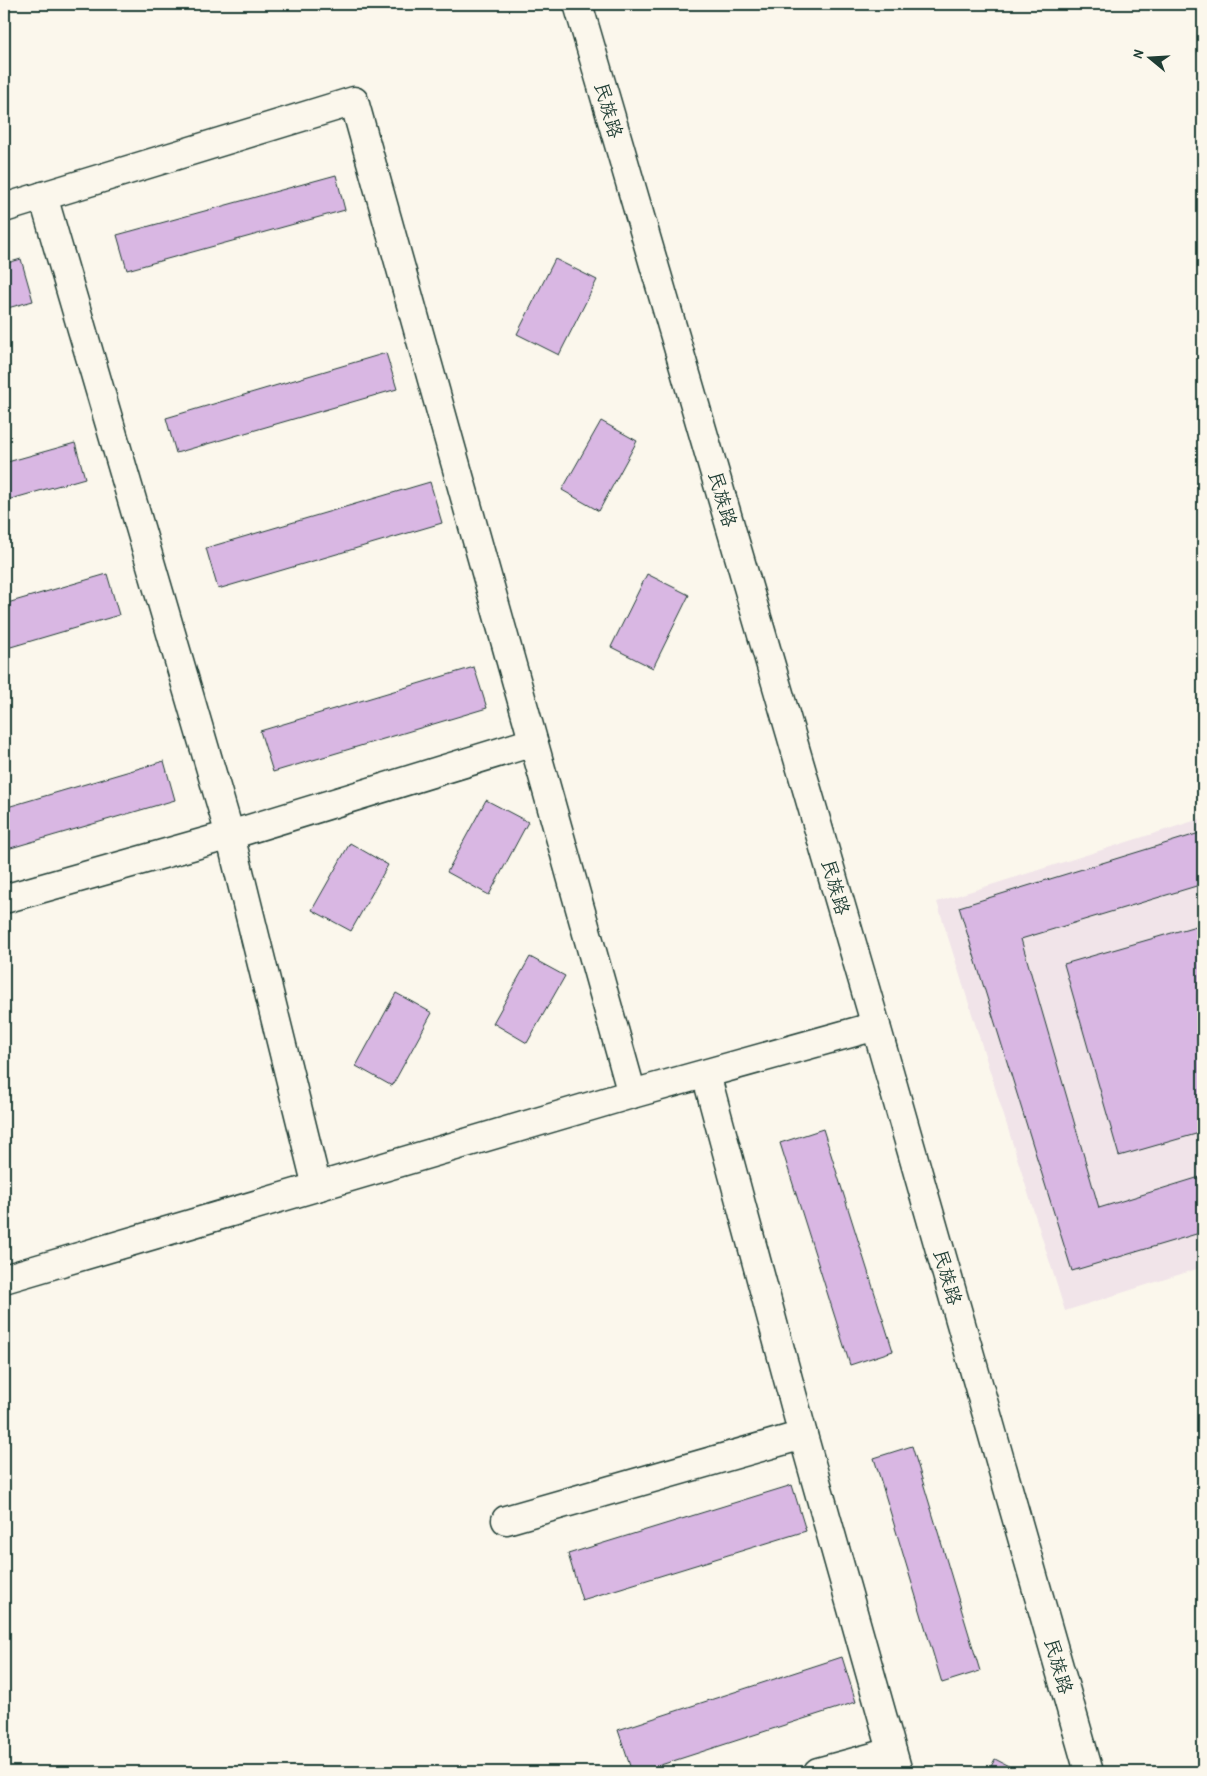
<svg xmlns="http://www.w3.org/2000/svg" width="1207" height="1776" font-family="'Patrick Hand','LXGW WenKai TC',sans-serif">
<rect width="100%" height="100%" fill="#fbf7ec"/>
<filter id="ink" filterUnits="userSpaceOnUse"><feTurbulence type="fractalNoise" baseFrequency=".02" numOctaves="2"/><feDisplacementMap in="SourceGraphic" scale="10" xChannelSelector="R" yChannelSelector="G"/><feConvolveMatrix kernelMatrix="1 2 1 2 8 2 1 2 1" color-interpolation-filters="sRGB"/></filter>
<g filter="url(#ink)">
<!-- built -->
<polygon fill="#f1e4e9" points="1203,818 1203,1267 1065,1311 937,902"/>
<!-- building -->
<g fill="#d9b7e3" stroke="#1f3d34">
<polygon points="336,175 345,210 127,270 117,235"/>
<polygon points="21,259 33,301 4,309 4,264"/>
<polygon points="555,259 597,280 559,355 517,334"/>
<polygon points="386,353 397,389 176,453 166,418"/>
<polygon points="601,421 637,441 599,511 562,490"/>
<polygon points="75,443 85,478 4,501 4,463"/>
<polygon points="430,482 442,523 218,589 206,548"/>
<polygon points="107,574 119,615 4,649 4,604"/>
<polygon points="647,574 689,595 653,668 611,647"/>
<polygon points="474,667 487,708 273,772 260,731"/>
<polygon points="164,761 175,800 4,850 4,808"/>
<polygon points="486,800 528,822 489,895 447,872"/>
<polygon points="1203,832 1203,884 1021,939 1099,1208 1203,1176 1203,1232 1072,1271 959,907"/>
<polygon points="350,843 388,865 351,931 312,910"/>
<polygon points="1203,924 1203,1132 1119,1156 1064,964"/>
<polygon points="530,957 565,976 527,1043 493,1023"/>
<polygon points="396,993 432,1013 392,1086 356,1066"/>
<polygon points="823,1129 893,1351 850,1365 780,1143"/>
<polygon points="912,1446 980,1671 942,1683 874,1458"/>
<polygon points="792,1485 806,1531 582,1600 568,1554"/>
<polygon points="842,1657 856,1702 639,1772 632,1772 618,1730"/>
<polygon points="995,1759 1020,1772 988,1772"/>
</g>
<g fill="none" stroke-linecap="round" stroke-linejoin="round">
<!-- minor casing -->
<g stroke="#1f3d34" stroke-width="31">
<g id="minor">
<polyline points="43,196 230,835 317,1187"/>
<polyline points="4,208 354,101 632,1094"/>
<polyline points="4,899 230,835 533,742"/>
<polyline points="706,1074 803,1435 898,1772"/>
<polyline points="4,1279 632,1094 876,1026"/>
<polyline points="506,1520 803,1435"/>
<polyline points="818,1772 892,1752"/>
</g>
</g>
<!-- tertiary casing -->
<g stroke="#1f3d34" stroke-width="31">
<polyline id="tertiary" points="578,4 876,1026 1089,1772"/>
</g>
<!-- minor -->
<use href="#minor" stroke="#fbf7ec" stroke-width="28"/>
<!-- tertiary -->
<use href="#tertiary" stroke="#fbf7ec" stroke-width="28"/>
</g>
</g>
<g text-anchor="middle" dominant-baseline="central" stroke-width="4.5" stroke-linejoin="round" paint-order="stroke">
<!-- street labels -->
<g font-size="19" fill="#1f3d34" stroke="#fbf7ec">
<text transform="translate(609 110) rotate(74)">民族路</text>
<text transform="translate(723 499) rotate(74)">民族路</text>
<text transform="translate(836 887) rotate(74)">民族路</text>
<text transform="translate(948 1277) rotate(74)">民族路</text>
<text transform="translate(1059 1666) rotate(74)">民族路</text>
</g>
</g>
<!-- margin -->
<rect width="1207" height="1776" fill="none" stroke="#fbf7ec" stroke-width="20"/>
<rect x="10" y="10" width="1187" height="1756" fill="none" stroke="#1f3d34" stroke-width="2" filter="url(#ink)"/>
<!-- north arrow -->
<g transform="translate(1150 58) rotate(288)" stroke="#fbf7ec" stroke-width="4" paint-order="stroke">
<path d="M0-4L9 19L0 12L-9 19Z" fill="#1f3d34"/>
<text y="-8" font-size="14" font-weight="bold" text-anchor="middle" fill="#1f3d34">N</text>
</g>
</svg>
